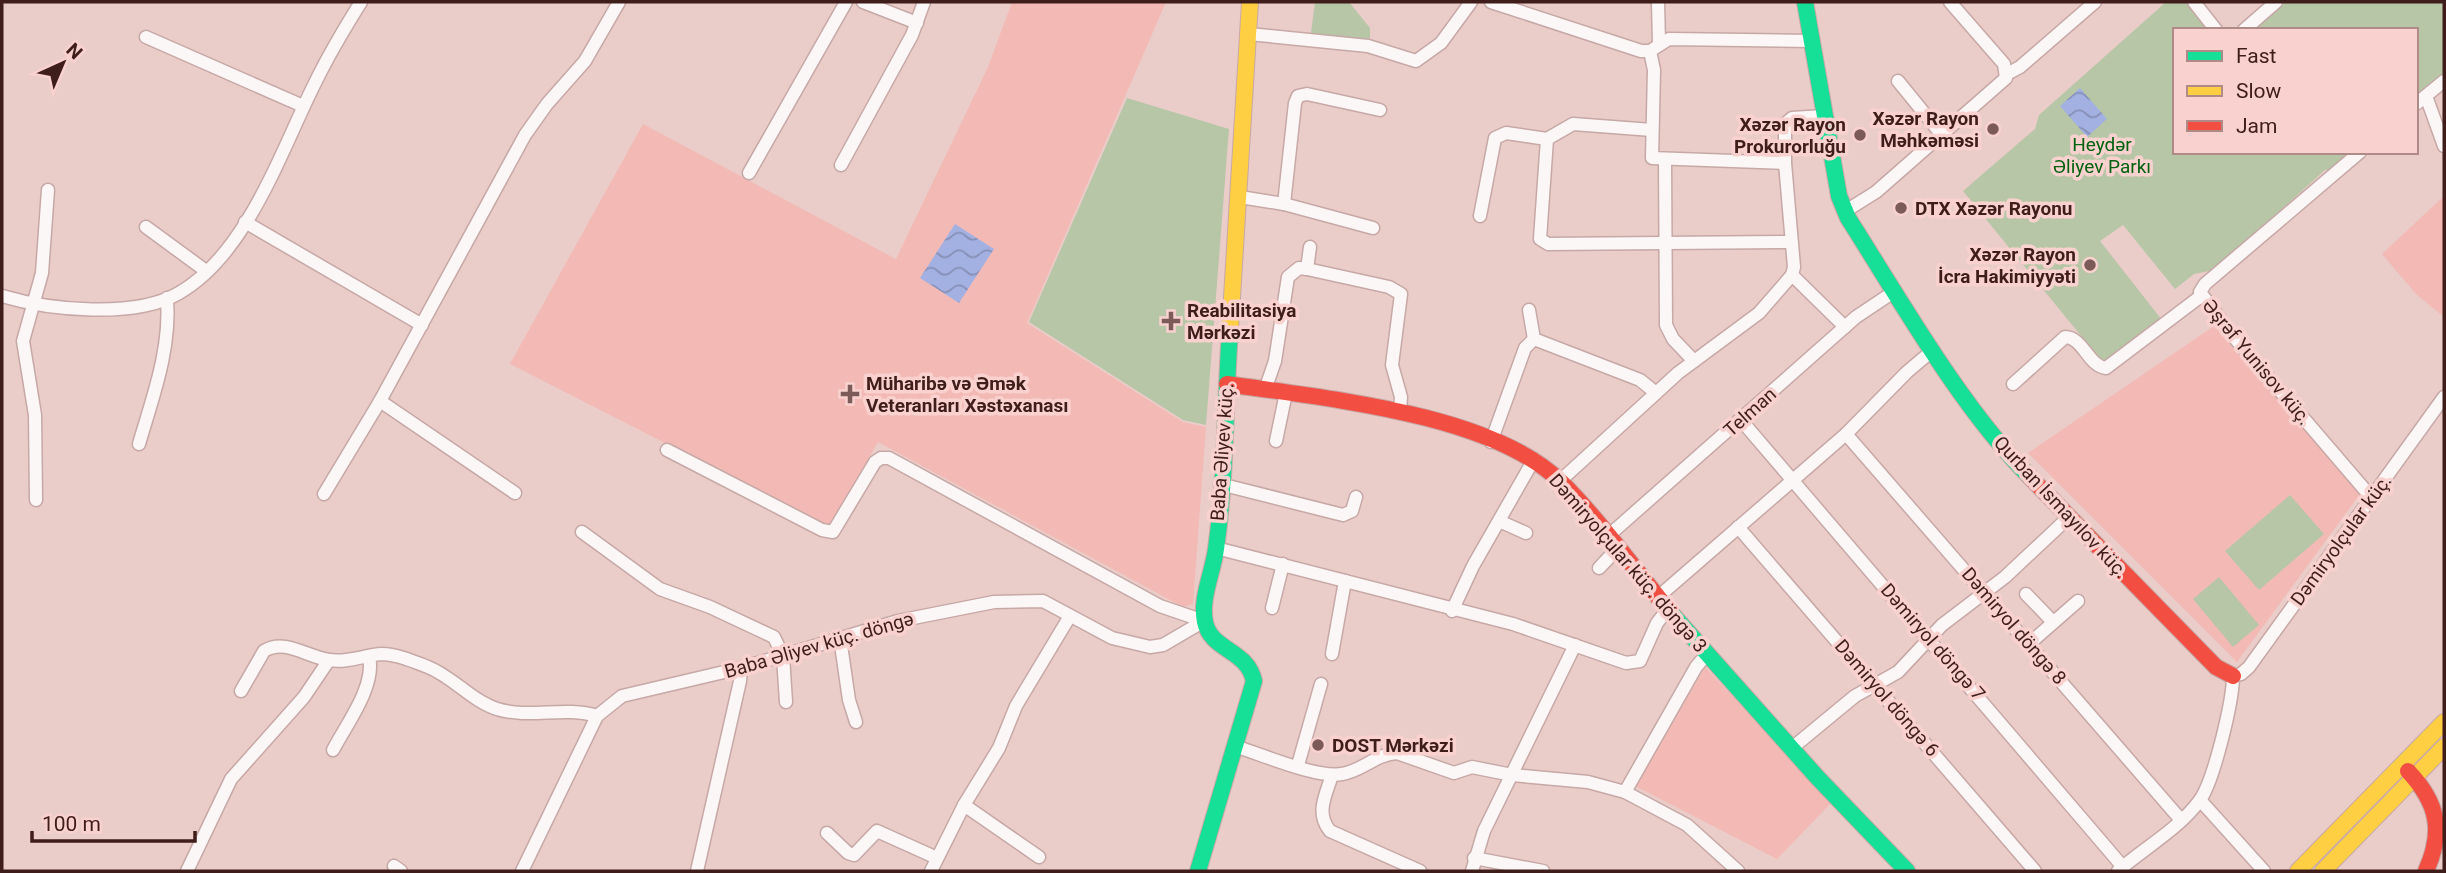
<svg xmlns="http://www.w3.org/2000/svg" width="2446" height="873" font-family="Roboto,sans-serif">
<defs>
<pattern id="water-waves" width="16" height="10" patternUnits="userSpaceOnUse" patternTransform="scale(1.75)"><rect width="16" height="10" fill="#a3b1e2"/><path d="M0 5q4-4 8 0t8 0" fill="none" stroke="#868fb6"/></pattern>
</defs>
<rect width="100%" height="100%" fill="#eaccc9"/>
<!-- built -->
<g fill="#f3bab5">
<polygon points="1012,2 1166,2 1027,323 1183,422 1206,427 1193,604 1183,607 878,442 830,527 510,364 643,124 896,259 988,67"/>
<polygon points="2444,196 2444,317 2416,294 2382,254"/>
<polygon points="2214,326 2360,494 2237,662 2028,453"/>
<polygon points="1705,667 1832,802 1777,859 1635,786"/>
</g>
<!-- park -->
<g fill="#b6c6a6">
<polygon points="1315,2 1349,2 1370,28 1370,38 1365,40 1311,33"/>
<polygon points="2166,2 2185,2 2210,30 2175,30 2175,152 2352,152 2331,171 2325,170 2214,270 2194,274 2175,289 2123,225 2100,241 2162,320 2104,364 1963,191 2035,129 2039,115"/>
<polygon points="2286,2 2444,2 2444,72 2416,96 2416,30 2254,30"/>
<polygon points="1127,98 1229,129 1206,425 1183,420 1029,322"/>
<polygon points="2290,495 2324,534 2259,590 2225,551"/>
<polygon points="2219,577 2259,625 2233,647 2193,599"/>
</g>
<!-- water -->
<g fill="url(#water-waves)">
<polygon points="2080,88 2107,119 2087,137 2060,106"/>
<polygon points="955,224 994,249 959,303 920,278"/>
</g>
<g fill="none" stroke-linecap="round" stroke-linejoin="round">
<!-- street casing -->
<g stroke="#c6a8a6" stroke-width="15">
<g id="street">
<polyline points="863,2 917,23"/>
<polyline points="1491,2 1641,51 1650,51 1669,39 1811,41"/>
<polyline points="1658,2 1659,44"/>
<polyline points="2194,2 2216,30"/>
<polyline points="2244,30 2276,2"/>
<polyline points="1249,34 1368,46 1416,61 1441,43 1471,2"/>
<polyline points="146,37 303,106"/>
<polyline points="1650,51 1654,70 1652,158 1785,163"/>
<polyline points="2007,74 2020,67 2095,2"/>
<polyline points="1898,81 1942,135"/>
<polyline points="2426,96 2444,146"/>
<polyline points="2416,104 2444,81"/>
<polyline points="1652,130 1573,124 1547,139 1540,239 1548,244 1791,242"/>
<polyline points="2360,152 2205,284 2200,292 2233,336 2371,497"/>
<polyline points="1665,160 1666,325 1673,339 1694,361"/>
<polyline points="841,165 912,35 924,2"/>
<polyline points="749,173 846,2"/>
<polyline points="1240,197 1284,204 1373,228"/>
<polyline points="1284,204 1295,103 1298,96 1307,94 1380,110"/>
<polyline points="1844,212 1876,192 2006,78 2004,64 1950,2"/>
<polyline points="1480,216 1495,138 1506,133 1547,139"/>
<polyline points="245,222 422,325"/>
<polyline points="146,227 206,271"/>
<polyline points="1307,269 1310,247"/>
<polyline points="1792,275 1845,327"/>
<path d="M2,296C49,310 135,319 179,293C247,254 281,151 314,85C328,56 344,29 361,2"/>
<polyline points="1529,310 1534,339"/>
<path d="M2013,384L2065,337C2083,337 2088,366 2106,368L2201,296"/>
<polyline points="1265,390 1275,361 1288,277 1299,268 1307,269 1389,287 1401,294 1392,365 1401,397 1400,412"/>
<polyline points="380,401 515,493"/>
<polyline points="1741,420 2123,867"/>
<polyline points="1846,434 2181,820"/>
<polyline points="1276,441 1286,393"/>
<polyline points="1491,442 1525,348 1534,339 1640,380 1656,393"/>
<path d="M139,444C153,396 171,349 167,298"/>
<polyline points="667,450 822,530 833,532 875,462 881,458 889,458 1160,606 1204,621"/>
<polyline points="1560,481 1678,373 1759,313 1792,275 1794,267 1785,163 1785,124 1792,118 1824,116"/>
<polyline points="1220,484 1343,515 1352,511 1356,497"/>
<polyline points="324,494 380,401 525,135 547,104 585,61 619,2"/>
<polyline points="36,500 35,415 23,341 42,273 48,190"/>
<polyline points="1499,521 1526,533"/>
<polyline points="1738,527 2035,871"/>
<polyline points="582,532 660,589 710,607 774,637 783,656 786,702"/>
<polyline points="1607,537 1856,317 1895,291"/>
<polyline points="1216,548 1513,624 1626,663 1640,661 1657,623 1668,609"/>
<polyline points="1599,568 1617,549"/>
<polyline points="2026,594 2053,622"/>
<polyline points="1658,597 1846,434 1907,372 1933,350"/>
<polyline points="1272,608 1283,564"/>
<polyline points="1452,611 1473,566 1533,461"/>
<polyline points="840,638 849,700 856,722"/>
<polyline points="2030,643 2078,601"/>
<polyline points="1332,654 1345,581"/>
<path d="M241,691L264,651C285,638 307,657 329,660C349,663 364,655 382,654C397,654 415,662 428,667C453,677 472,701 497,709C530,719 564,706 597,716"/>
<path d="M1237,747C1264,755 1315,778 1342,774C1362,771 1376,754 1397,753L1454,773L1472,767L1512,775L1588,782L1625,792L1687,825L1738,871"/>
<polyline points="1792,748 1855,696 1898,672 1942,625 2005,577 2069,517"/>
<path d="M333,750C346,725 376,686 369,657"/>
<polyline points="1298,765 1321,684"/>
<path d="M1332,775C1326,795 1315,813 1330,831L1420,871"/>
<polyline points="1625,792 1696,667 1707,654"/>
<polyline points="2200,800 2264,871"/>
<polyline points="964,805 1039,857"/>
<polyline points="827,833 848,853 854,855 877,831 937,858"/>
<polyline points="1474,858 1543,871"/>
<polyline points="394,866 401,871"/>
<polyline points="187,871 231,779 304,697 329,660"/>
<polyline points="522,871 597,716 622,696 741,668 898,621 994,602 1043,601 1112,638 1150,647 1163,645 1204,621"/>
<polyline points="697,871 740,681 741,668"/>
<polyline points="931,871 964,805 999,748 1016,706 1070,616"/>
<polyline points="1472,871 1484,831 1575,645"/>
<path d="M2118,871C2144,848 2179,829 2200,800C2214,780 2233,701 2233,676L2241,674L2249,667L2444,397"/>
</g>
</g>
<!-- fast casing -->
<g stroke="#c6a8a6" stroke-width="18">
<g id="fast">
<path d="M1805,2L1839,196L1848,218C1901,301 1960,406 2029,476"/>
<polyline points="1671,613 1817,777 1907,871"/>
<path d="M1198,871L1254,681C1247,649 1211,651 1205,622C1200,599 1213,572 1216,549C1226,477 1225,402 1230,330"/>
</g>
</g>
<!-- slow casing -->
<g stroke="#c6a8a6" stroke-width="18">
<g id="slow">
<polyline points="1230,330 1250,2"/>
<polyline points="2298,871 2444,722"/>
<polyline points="2323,871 2444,747"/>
</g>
</g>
<!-- jam casing -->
<g stroke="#c6a8a6" stroke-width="18">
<g id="jam">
<path d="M1227,384C1321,398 1491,413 1561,482C1601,522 1635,570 1671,613"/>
<polyline points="2029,476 2216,667 2233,676"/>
<path d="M2408,771C2438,803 2444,831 2426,871"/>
</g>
</g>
<!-- street -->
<use href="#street" stroke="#fcf7f7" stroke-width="12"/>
<!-- fast -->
<use href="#fast" stroke="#16e098" stroke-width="16"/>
<!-- slow -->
<use href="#slow" stroke="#ffcf43" stroke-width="16"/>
<!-- jam -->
<use href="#jam" stroke="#f24e42" stroke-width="16"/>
</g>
<!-- markers -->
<g fill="#7b5a58" stroke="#f9d2cf" stroke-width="2.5">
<circle cx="1993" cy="129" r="7"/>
<circle cx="1860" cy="135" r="7"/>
<circle cx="1901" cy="208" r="7"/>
<circle cx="2090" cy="265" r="7"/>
<path d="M1167.5 310.5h7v7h7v7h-7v7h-7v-7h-7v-7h7z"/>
<path d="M846.5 383.5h7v7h7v7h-7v7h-7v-7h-7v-7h7z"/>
<circle cx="1318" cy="745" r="7"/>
</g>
<g text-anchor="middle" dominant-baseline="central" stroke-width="7" stroke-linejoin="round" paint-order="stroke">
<!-- poi labels -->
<g font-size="19" font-weight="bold" fill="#3f1d1b" stroke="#f9d2cf" text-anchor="start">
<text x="1979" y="118" text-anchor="end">Xəzər Rayon<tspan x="1979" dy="22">Məhkəməsi</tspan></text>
<text x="1846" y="124" text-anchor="end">Xəzər Rayon<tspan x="1846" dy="22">Prokurorluğu</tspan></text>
<text x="1915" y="208">DTX Xəzər Rayonu</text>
<text x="2076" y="254" text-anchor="end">Xəzər Rayon<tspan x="2076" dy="22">İcra Hakimiyyəti</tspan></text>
<text x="1187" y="310">Reabilitasiya<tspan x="1187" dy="22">Mərkəzi</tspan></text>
<text x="866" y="383">Müharibə və Əmək<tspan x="866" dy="22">Veteranları Xəstəxanası</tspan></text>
<text x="1332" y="745">DOST Mərkəzi</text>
</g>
<!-- park labels -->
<g font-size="19" fill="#046211" stroke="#f9d2cf">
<text x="2102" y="144">Heydər<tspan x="2102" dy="22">Əliyev Parkı</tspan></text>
</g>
<!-- street labels -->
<g font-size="19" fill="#3f1d1b" stroke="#f9d2cf">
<text transform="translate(2257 362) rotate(50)">Əşrəf Yunisov küç.</text>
<text transform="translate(1750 412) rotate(-42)">Telman</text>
<text transform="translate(1222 452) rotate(-86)">Baba Əliyev küç.</text>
<text transform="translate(2061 507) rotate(47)">Qurban İsmayılov küç.</text>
<text transform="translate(2341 540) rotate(-54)">Dəmiryolçular küç.</text>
<text transform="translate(1628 563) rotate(49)">Dəmiryolçular küç. döngə 3</text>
<text transform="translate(2014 626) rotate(49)">Dəmiryol döngə 8</text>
<text transform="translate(1933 642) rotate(49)">Dəmiryol döngə 7</text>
<text transform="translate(819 645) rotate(-16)">Baba Əliyev küç. döngə</text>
<text transform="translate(1887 698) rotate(49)">Dəmiryol döngə 6</text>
</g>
</g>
<!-- border -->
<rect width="2446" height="873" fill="none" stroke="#3f1d1b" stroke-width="7"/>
<!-- legend -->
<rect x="2173" y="28" width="245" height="126" fill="#f9d2cf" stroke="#af8a87" stroke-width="2"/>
<rect x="2187" y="51" width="35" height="10" fill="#16e098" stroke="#af8a87" stroke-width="2"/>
<text x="2236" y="63" font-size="21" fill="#3f1d1b">Fast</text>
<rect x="2187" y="86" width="35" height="10" fill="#ffcf43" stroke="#af8a87" stroke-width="2"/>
<text x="2236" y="98" font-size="21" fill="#3f1d1b">Slow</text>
<rect x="2187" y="121" width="35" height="10" fill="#f24e42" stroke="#af8a87" stroke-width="2"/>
<text x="2236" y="133" font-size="21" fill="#3f1d1b">Jam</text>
<!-- north arrow -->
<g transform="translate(63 63) rotate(44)" stroke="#f9d2cf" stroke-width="5" paint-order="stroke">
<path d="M0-5L12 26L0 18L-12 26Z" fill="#3f1d1b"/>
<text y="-10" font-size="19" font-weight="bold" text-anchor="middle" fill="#3f1d1b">N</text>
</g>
<!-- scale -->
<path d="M32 831v10h163v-10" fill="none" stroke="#3f1d1b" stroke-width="3.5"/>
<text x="42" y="831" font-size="21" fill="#3f1d1b" stroke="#f9d2cf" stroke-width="5" paint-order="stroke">100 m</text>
</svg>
